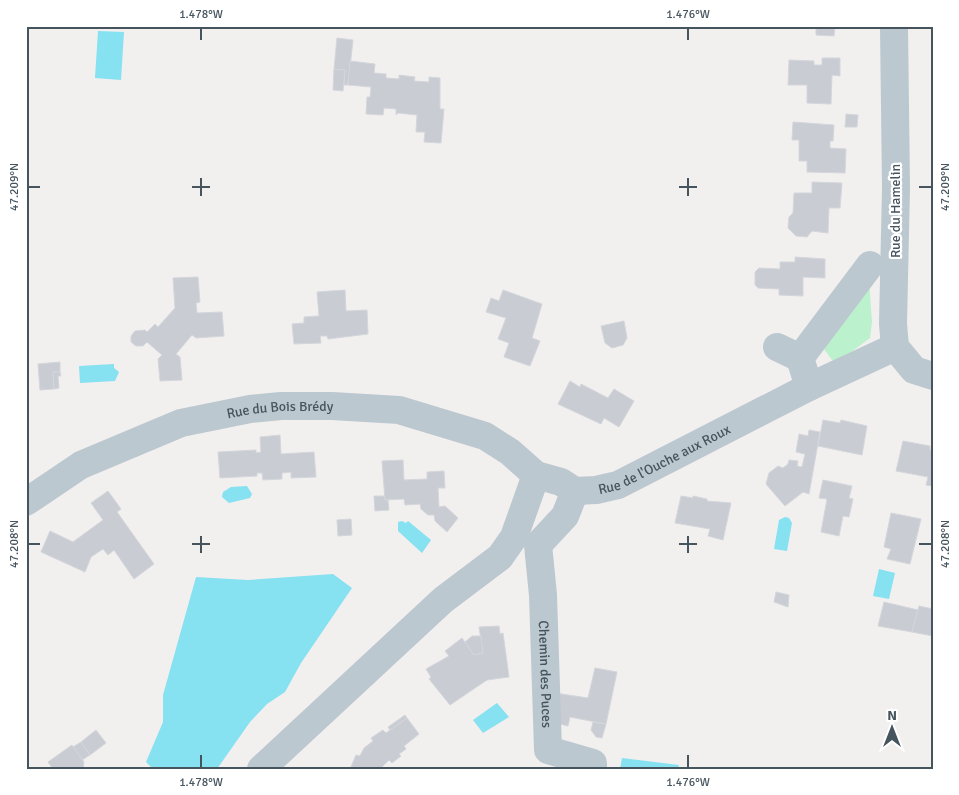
<svg xmlns="http://www.w3.org/2000/svg" width="959" height="795" font-family="Signika,sans-serif">
<rect width="100%" height="100%" fill="#f2efef"/>
<!-- green -->
<polygon fill="#bbf1cd" points="869,280 872,322 870,338 835,364 824,349"/>
<!-- water -->
<g fill="#86e1f1">
<polygon points="98,31 124,32 121,80 95,78"/>
<polygon points="114,364 114,368 119,372 115,381 80,383 79,366"/>
<polygon points="247,486 252,494 250,498 229,503 222,497 223,492 231,487"/>
<polygon points="785,517 789,518 792,523 787,551 774,549 779,520"/>
<polygon points="402,521 406,523 408,521 431,540 422,553 398,531 398,522"/>
<polygon points="879,569 895,573 889,599 873,596"/>
<polygon points="333,574 352,588 301,663 285,692 267,704 250,722 217,769 153,769 146,762 163,722 163,695 196,577 248,580"/>
<polygon points="497,703 509,717 483,733 473,720"/>
<polygon points="622,758 679,765 678,769 620,769"/>
</g>
<!-- building -->
<g fill="#c9ccd2" stroke="#d3d6db">
<polygon points="816,26 835,26 834,36 816,35"/>
<polygon points="337,38 353,40 348,85 344,85 345,70 334,69"/>
<polygon points="822,58 840,58 840,76 832,75 831,104 807,103 807,85 788,85 789,60 814,61 814,65 822,65"/>
<polygon points="350,61 375,64 374,73 386,74 386,78 399,79 399,75 415,77 414,81 429,82 429,77 440,78 440,109 444,109 441,143 424,142 425,132 416,132 417,115 398,113 396,115 396,109 384,108 383,115 366,114 367,97 370,97 371,87 348,85"/>
<polygon points="334,69 345,70 343,91 333,90"/>
<polygon points="846,114 858,115 857,127 845,127"/>
<polygon points="793,122 834,125 833,141 830,141 830,148 846,149 845,173 807,172 807,161 799,161 799,140 792,140"/>
<polygon points="812,182 842,183 840,208 829,208 828,233 812,231 807,237 796,236 788,228 789,217 793,213 794,193 812,193"/>
<polygon points="795,257 825,259 825,278 803,277 803,296 779,295 779,289 758,288 755,285 755,272 759,268 780,269 780,262 795,262"/>
<polygon points="198,277 200,302 196,303 197,313 222,312 224,336 196,338 192,335 176,354 180,357 182,380 160,381 158,359 162,355 147,342 143,346 136,346 131,342 131,336 135,331 145,330 147,332 155,324 158,327 175,308 173,278"/>
<polygon points="345,290 346,311 367,310 368,334 328,339 327,336 320,336 321,343 294,344 292,324 304,323 304,317 319,316 317,292"/>
<polygon points="503,290 542,304 532,338 540,341 530,366 504,357 509,343 498,339 506,318 486,312 491,298 499,301"/>
<polygon points="624,321 627,338 623,345 612,348 605,343 601,326"/>
<polygon points="60,362 60,372 53,372 54,389 40,390 38,364"/>
<polygon points="53,372 60,372 61,376 58,376 59,388 54,389"/>
<polygon points="570,381 580,387 581,384 608,398 614,389 634,401 619,427 604,418 601,424 558,404"/>
<polygon points="823,420 840,423 841,420 867,426 862,455 818,446"/>
<polygon points="809,430 820,432 809,494 803,492 785,506 766,484 769,473 778,466 783,468 788,464 789,460 798,461 797,466 802,467 805,454 796,452 799,434 808,436"/>
<polygon points="280,435 281,454 314,452 316,477 291,478 291,472 282,473 282,479 263,480 262,473 257,473 257,476 220,478 218,452 256,450 256,453 261,452 260,437"/>
<polygon points="903,441 930,446 930,450 933,450 933,486 926,485 928,477 896,471"/>
<polygon points="403,460 404,480 427,479 427,472 444,471 445,488 438,488 439,507 445,506 458,518 447,532 435,521 434,515 428,515 421,509 420,504 405,505 404,499 385,500 382,461"/>
<polygon points="823,480 852,486 849,498 853,499 849,517 843,516 839,536 821,532 827,499 819,498"/>
<polygon points="108,491 121,509 117,512 154,564 134,579 114,550 108,555 103,549 91,557 85,572 41,552 50,531 73,542 103,520 91,503"/>
<polygon points="374,496 384,496 385,500 388,500 389,510 375,511"/>
<polygon points="681,496 693,498 693,496 707,499 707,501 731,503 723,540 708,536 710,529 675,523"/>
<polygon points="891,513 921,519 910,564 887,559 891,549 884,547"/>
<polygon points="351,519 352,535 338,536 337,520"/>
<polygon points="776,592 789,595 788,607 774,602"/>
<polygon points="884,602 918,610 912,632 878,626"/>
<polygon points="919,606 933,609 933,636 912,632"/>
<polygon points="499,626 500,634 503,633 509,677 487,680 450,705 429,679 431,677 426,669 449,656 445,651 462,638 474,655 483,653 479,627"/>
<polygon points="472,636 481,636 483,653 474,655 465,642"/>
<polygon points="595,668 617,672 606,724 570,717 568,726 556,723 555,693 588,698"/>
<polygon points="405,715 407,718 390,730 388,727"/>
<polygon points="407,718 419,734 404,746 406,749 399,754 401,756 392,763 389,760 380,769 350,769 356,755 360,756 364,748 373,741 371,738 383,730 386,733"/>
<polygon points="593,722 606,724 602,738 596,737 591,730"/>
<polygon points="96,730 106,743 90,755 81,742"/>
<polygon points="81,742 90,755 82,760 73,747"/>
<polygon points="72,745 84,762 83,769 53,769 48,762"/>
</g>
<g fill="none" stroke-linecap="round" stroke-linejoin="round">
<!-- minor -->
<g stroke="#bcc8cf" stroke-width="28">
<polyline points="894,26 896,188 893,324 895,347 914,370 933,376"/>
<polyline points="777,347 800,358"/>
<polyline points="809,387 800,358 870,265"/>
<path id="s1" d="M575,491L596,490L618,485L809,387L895,347"/>
<path id="s2" d="M575,491L565,516L538,545L543,595L548,750L593,763V769"/>
<path id="s3" d="M26,502L81,465L181,423L250,409L281,406H332L399,410L485,436L510,452L536,475L561,482L575,491"/>
<polyline points="261,769 443,600 500,557 514,537 536,475"/>
</g>
</g>
<!-- ticks -->
<path fill="none" stroke="#46545e" stroke-width="2" d="M201,28V40M688,28V40M201,178V196M688,178V196M28,187H40M192,187H210M679,187H697M919,187H932M201,536V553M688,536V553M28,544H40M192,544H210M679,544H697M919,544H932M201,755V768M688,755V768"/>
<g text-anchor="middle" dominant-baseline="central" stroke-width="4.5" stroke-linejoin="round" paint-order="stroke">
<!-- street labels -->
<g font-size="14" fill="#46545e" stroke="#fff">
<text transform="translate(895 211) rotate(-90)">Rue du Hamelin</text>
<text stroke="none"><textPath href="#s3" startOffset="275">Rue du Bois Brédy</textPath></text>
<text stroke="none"><textPath href="#s1" startOffset="96">Rue de l'Ouche aux Roux</textPath></text>
<text stroke="none"><textPath href="#s2" startOffset="196">Chemin des Puces</textPath></text>
</g>
</g>
<!-- border -->
<rect width="959" height="795" fill="none" stroke="#ffffff" stroke-width="55"/>
<!-- north arrow -->
<g transform="translate(892 728)" stroke="#ffffff" stroke-width="4" paint-order="stroke">
<path d="M0-4L9 19L0 12L-9 19Z" fill="#46545e"/>
<text y="-8" font-size="14" font-weight="bold" text-anchor="middle" fill="#46545e">N</text>
</g>
<rect x="28" y="28" width="904" height="740" fill="none" stroke="#46545e" stroke-width="2"/>
<g font-size="12" text-anchor="middle" fill="#46545e">
<text x="201" y="18">1.478°W</text>
<text x="688" y="18">1.476°W</text>
<text transform="translate(14 187) rotate(-90)" y="4">47.209°N</text>
<text transform="translate(945 187) rotate(-90)" y="4">47.209°N</text>
<text transform="translate(14 544) rotate(-90)" y="4">47.208°N</text>
<text transform="translate(945 544) rotate(-90)" y="4">47.208°N</text>
<text x="201" y="786">1.478°W</text>
<text x="688" y="786">1.476°W</text>
</g>
</svg>
